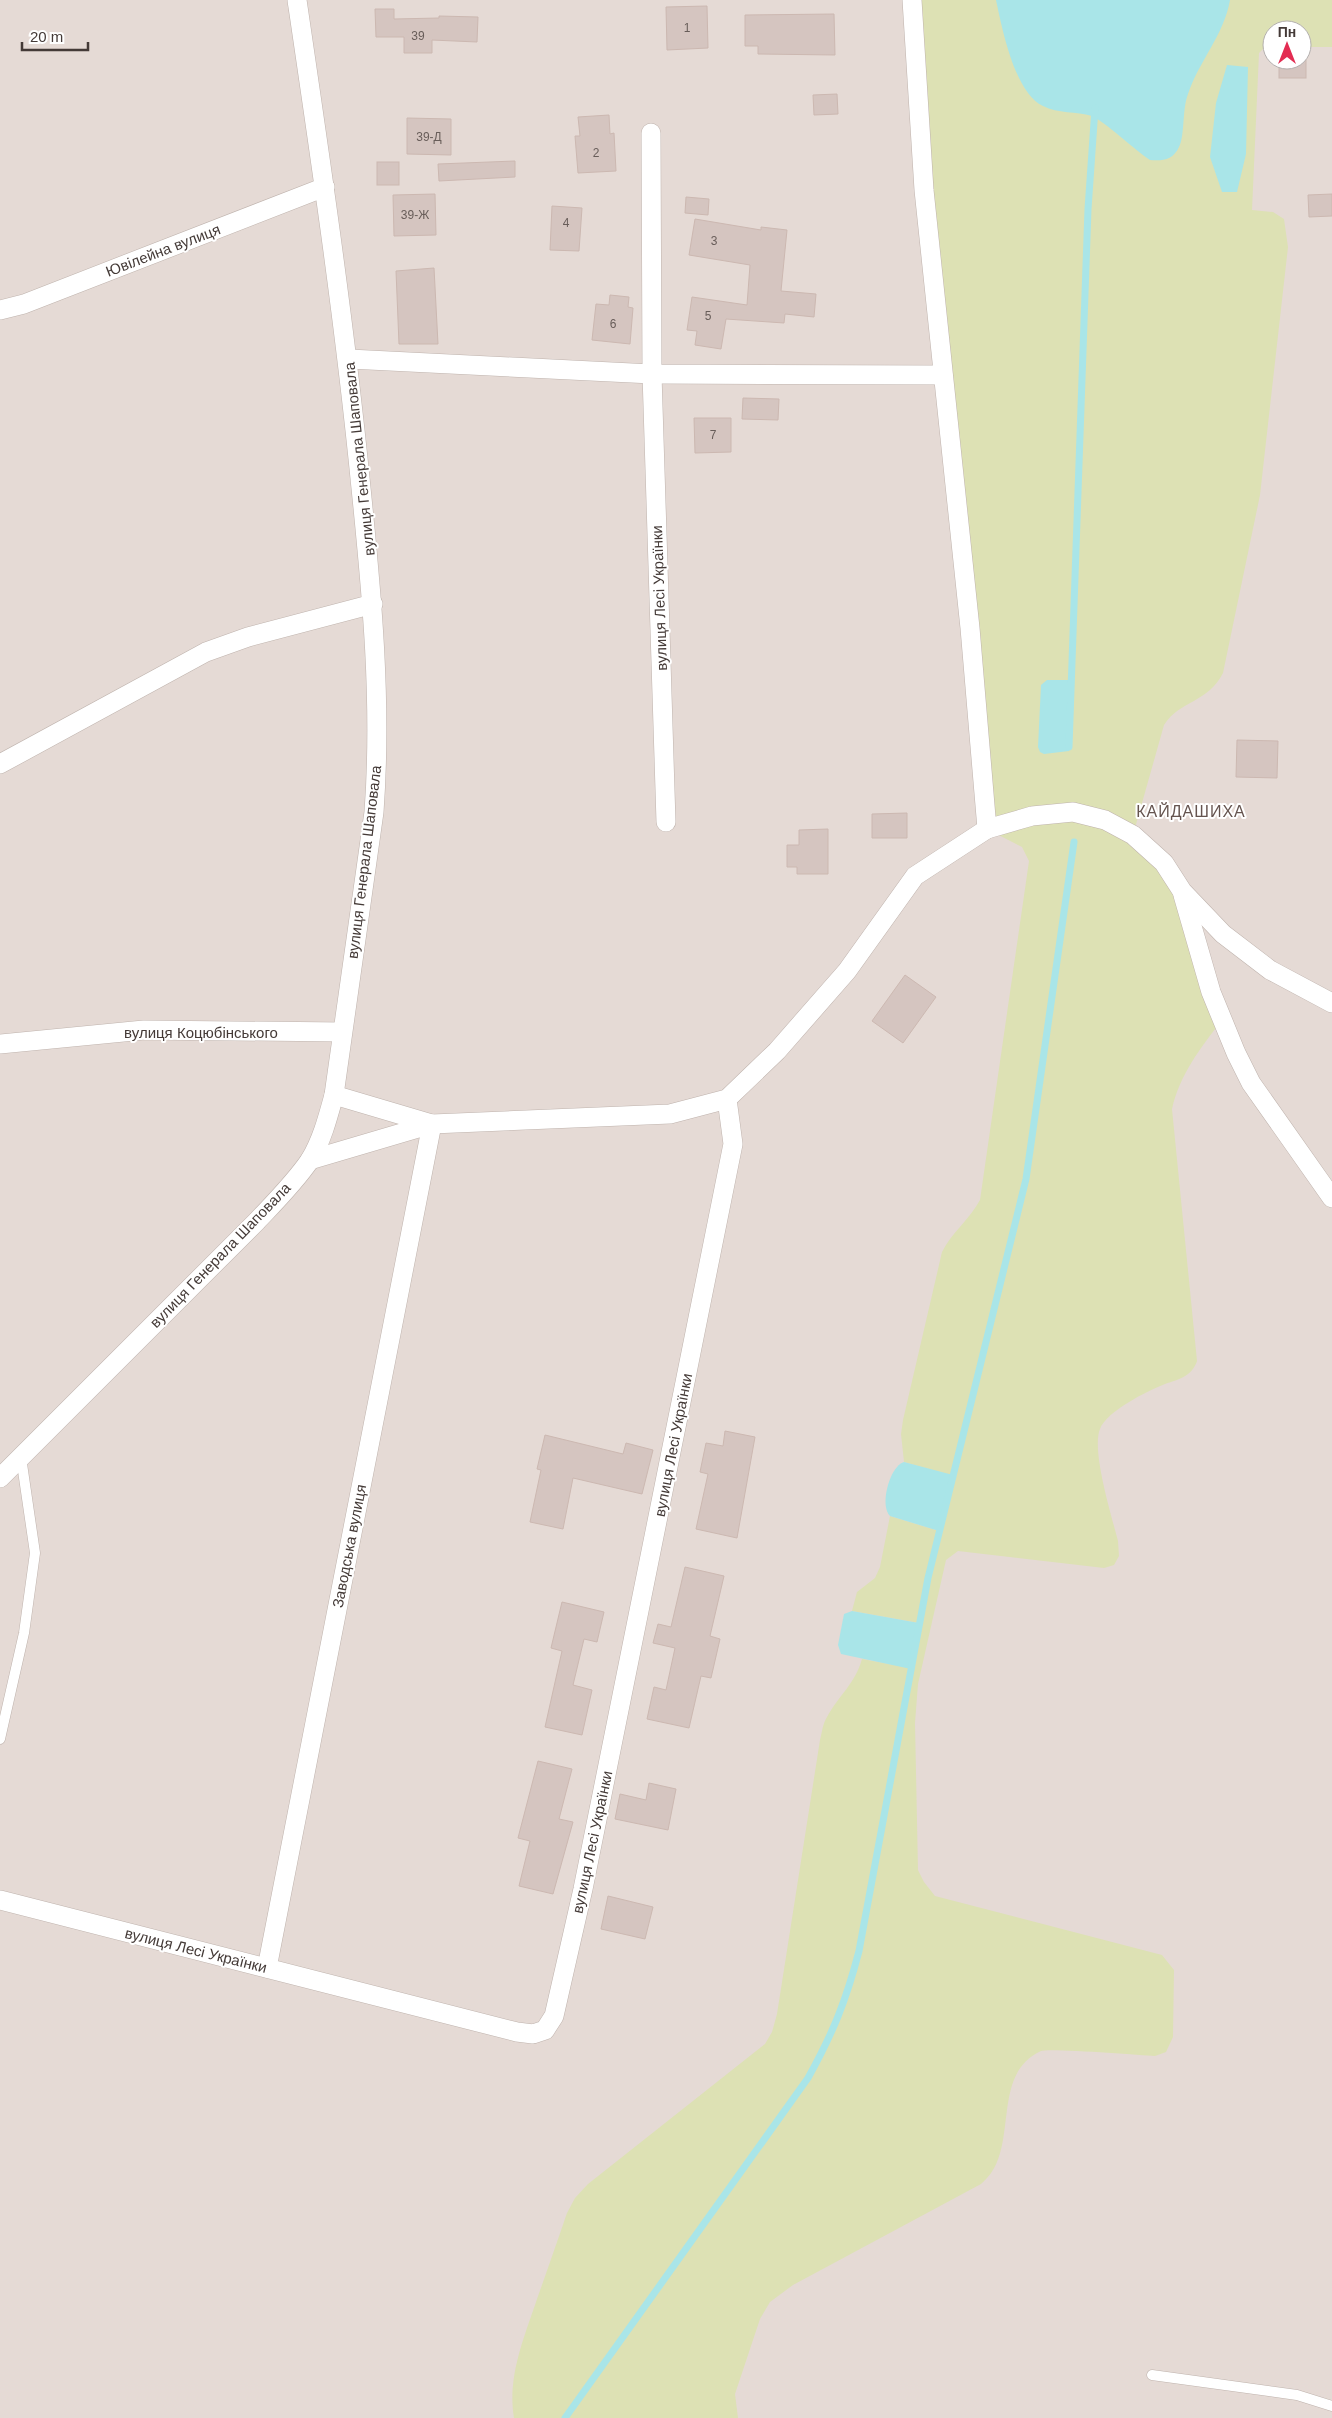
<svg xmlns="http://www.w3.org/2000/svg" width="1332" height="2418" font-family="Arial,sans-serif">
<rect width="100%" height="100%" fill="#f1eae7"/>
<!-- residential -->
<path fill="#e5dad5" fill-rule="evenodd" d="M0,0H1332V2418H0ZM1272,30H1302V60H1272Z"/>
<!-- green -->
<path fill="#dde1b4" d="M912,0H1332V47H1302V30H1272V47H1265L1259,53L1252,210L1273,212L1284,219L1288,247L1260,495L1223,673C1208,703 1180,700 1164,725L1133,835L1164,863L1221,1021C1200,1049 1180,1074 1172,1109L1197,1361C1192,1376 1180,1379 1165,1384C1147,1391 1107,1411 1100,1429C1091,1450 1112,1517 1118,1541L1119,1556L1114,1565L1104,1568L958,1551L946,1560L918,1684L915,1723L918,1870L924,1882L935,1896L1162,1955L1174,1970L1173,2037L1166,2052L1155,2056C1138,2055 1049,2048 1041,2051C988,2075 1022,2152 981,2184L793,2285L770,2302L760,2319L735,2394L738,2418H514C507,2377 524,2338 537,2299C547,2271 557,2242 567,2213L575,2198L588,2184L765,2044L772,2032L777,2014L820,1740C822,1732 823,1723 827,1717C839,1695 855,1684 862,1659L911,1668L919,1623L852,1611L857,1592L875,1578L880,1567L890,1516L939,1531L953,1476L904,1462L901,1434L903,1420L942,1252C952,1232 970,1219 980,1200L1029,861L1022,847L987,829Z"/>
<!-- water -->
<g fill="#a9e5e8">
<path d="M996,0H1230C1224,35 1199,61 1188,94C1182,109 1185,136 1179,147C1173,160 1163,161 1150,160C1136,151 1104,121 1092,116C1076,111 1058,114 1043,106C1015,94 1002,28 996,0Z"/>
<polygon points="1227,65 1248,67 1246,154 1237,192 1222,192 1210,157 1216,103"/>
<polygon points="1047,680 1072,680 1069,751 1044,754 1040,752 1038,747 1041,685"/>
<path d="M904,1462L953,1475L939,1531L890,1516C879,1505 890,1466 904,1462Z"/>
<polygon points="852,1611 919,1623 911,1669 841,1654 838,1645 844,1614"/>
</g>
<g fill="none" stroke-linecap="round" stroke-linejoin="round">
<!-- stream -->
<g stroke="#a9e5e8" stroke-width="7">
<polyline points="1069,747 1088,209 1095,108"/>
<path d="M565,2418L808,2078C833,2033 846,2001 859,1951L928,1578L1026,1179L1074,842"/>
</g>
</g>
<!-- building -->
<g fill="#d5c5c0" stroke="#ccb8b1">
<polygon points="707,6 708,48 667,50 666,7"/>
<polygon points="375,9 394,9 394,19 439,18 439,16 478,17 477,42 432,40 432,53 404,53 404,37 376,37"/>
<polygon points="834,14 835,55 758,54 758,46 745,46 745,15"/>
<rect x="1279" y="60" width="27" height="18"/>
<polygon points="837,94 838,114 814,115 813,95"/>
<polygon points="609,115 610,134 614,133 616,171 578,173 575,136 580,136 578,117"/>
<polygon points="407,118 451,119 451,155 407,154"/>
<polygon points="515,161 515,177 439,181 438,164"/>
<rect x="377" y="162" width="22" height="23"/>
<polygon points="435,194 436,235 394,236 393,195"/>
<polygon points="1332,194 1332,216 1309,217 1308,195"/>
<polygon points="686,197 709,199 708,215 685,213"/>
<polygon points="552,206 582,208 579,251 550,250"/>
<polygon points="695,219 761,230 761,227 787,230 781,291 816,294 814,317 785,314 784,323 726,319 721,349 695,345 697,331 687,330 692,297 747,305 750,265 689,255"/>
<polygon points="434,268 438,344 399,344 396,271"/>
<polygon points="610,295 629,297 628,307 633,308 630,344 592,340 596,304 609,305"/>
<polygon points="743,398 779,399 778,420 742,419"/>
<polygon points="694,418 731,418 731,452 695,453"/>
<polygon points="1237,740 1278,741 1277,778 1236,777"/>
<polygon points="907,813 907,838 872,838 872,814"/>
<polygon points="828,829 828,874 797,874 797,867 787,867 787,845 799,845 799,830"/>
<polygon points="905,975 936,997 903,1043 872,1021"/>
<polygon points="725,1431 755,1437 737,1538 696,1529 708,1474 700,1472 706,1443 723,1446"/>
<polygon points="545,1435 623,1454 626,1443 653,1450 642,1494 573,1478 563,1529 530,1522 541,1470 537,1469"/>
<polygon points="685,1567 724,1576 710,1636 720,1639 711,1678 701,1676 689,1728 647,1719 654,1687 666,1690 675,1648 653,1643 658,1624 671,1627"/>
<polygon points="562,1602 604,1612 597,1642 584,1639 573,1685 592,1690 582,1735 545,1727 562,1651 551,1648"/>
<polygon points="538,1761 572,1769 559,1819 573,1822 553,1894 519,1886 530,1841 518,1838"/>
<polygon points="649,1783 676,1789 668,1830 615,1819 620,1794 646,1800"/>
<polygon points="608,1896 653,1907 645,1939 601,1929"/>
</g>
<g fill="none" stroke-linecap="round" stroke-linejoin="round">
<!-- lane casing -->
<g stroke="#bfb3ad" stroke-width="11">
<g id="lane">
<polyline points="0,1739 24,1633 35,1553 21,1457"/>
<polyline points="1152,2375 1297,2395 1332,2406"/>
</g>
</g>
<!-- street casing -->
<g stroke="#bfb3ad" stroke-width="20">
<g id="street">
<polyline points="912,0 924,190 970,628 987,829"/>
<polyline points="651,133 652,374 666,822"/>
<polyline points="0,310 24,304 325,187"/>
<polyline points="349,359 652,374 943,375"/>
<polyline points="0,764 206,652 248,637 373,604"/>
<polyline points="1183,895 1211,992 1236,1053 1251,1083 1332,1198"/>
<polyline points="0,1044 144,1030 342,1032"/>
<polyline points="310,1160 432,1124 670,1114 727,1099 777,1051 847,971 915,876 987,829 1032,816 1073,812 1105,820 1133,835 1164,863 1182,891 1223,934 1270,970 1332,1003"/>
<path d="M0,1478L257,1221C275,1202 295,1182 310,1160C322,1140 328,1117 334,1095L374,812C382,703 372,596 361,488C345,325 321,163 297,0"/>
<polyline points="0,1900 517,2032 533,2034 545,2030 554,2016 583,1889 733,1144 727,1099"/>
<polyline points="267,1968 432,1124 334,1095"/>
</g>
</g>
<!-- lane -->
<use href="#lane" stroke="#fff" stroke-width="10"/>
<!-- street -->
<use href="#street" stroke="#fff" stroke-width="19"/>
</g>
<g text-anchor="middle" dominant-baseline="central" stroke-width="4" stroke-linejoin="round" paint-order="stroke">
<!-- number labels -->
<g font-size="12" fill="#685d59">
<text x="687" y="28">1</text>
<text x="418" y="36">39</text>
<text x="429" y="137">39-Д</text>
<text x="596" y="153">2</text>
<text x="415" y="215">39-Ж</text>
<text x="566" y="223">4</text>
<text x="714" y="241">3</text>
<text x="708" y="316">5</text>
<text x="613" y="324">6</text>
<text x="713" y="435">7</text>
</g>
<!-- street labels -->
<g font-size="15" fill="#443a37" stroke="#fff">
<text transform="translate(163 250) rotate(-21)">Ювілейна вулиця</text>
<text transform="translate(359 459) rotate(-96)">вулиця Генерала Шаповала</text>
<text transform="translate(659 598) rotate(-92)">вулиця Лесі Українки</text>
<text transform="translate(364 862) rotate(-83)">вулиця Генерала Шаповала</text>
<text x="201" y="1032">вулиця Коцюбінського</text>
<text transform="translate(220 1255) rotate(-46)">вулиця Генерала Шаповала</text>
<text transform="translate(673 1445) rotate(-79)">вулиця Лесі Українки</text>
<text transform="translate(349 1546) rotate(-79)">Заводська вулиця</text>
<text transform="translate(592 1842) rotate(-78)">вулиця Лесі Українки</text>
<text transform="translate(196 1950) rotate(14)">вулиця Лесі Українки</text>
</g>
<!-- neighbourhood labels -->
<g font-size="16" letter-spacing="1" fill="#65544f" stroke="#fff">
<text x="1191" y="811">КАЙДАШИХА</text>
</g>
</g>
<!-- north arrow -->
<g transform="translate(1287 45)"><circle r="24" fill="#ffffff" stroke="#b4b0af"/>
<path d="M0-4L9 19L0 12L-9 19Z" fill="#e32c52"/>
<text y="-8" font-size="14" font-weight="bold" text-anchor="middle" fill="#443a37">Пн</text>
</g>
<!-- scale -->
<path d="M22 42v8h66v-8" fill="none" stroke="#443a37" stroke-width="2.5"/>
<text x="30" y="42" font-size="15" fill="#443a37" stroke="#ffffff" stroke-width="4" paint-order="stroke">20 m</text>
</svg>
